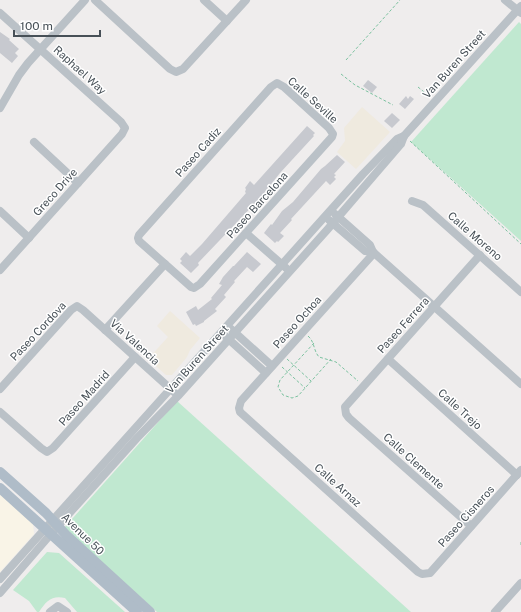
<svg xmlns="http://www.w3.org/2000/svg" width="521" height="612" font-family="'Public Sans',sans-serif">
<rect width="100%" height="100%" fill="#efeded"/>
<!-- commercial -->
<polygon fill="#f9f4e7" points="0,494 33,524 34,534 0,572"/>
<!-- green -->
<g fill="#c0e8d0">
<polygon points="519,22 521,24 521,241 411,142"/>
<polygon points="177,401 411,612 157,612 64,528"/>
<path d="M47,552L59,553L125,612H77L65,598C52,595 46,601 39,612H37L29,601L13,590Z"/>
</g>
<!-- sand -->
<g fill="#efeadf">
<polygon points="362,107 390,132 356,169 337,152 345,141 344,128"/>
<polygon points="170,311 200,338 190,350 187,357 172,375 166,375 148,359 168,337 157,326"/>
</g>
<!-- building -->
<g fill="#c7c9cf">
<polygon points="0,32 10,39 9,40 19,49 15,53 18,56 12,63 0,53"/>
<polygon points="368,80 377,87 372,93 363,86"/>
<polygon points="406,96 408,99 410,96 414,99 405,109 399,104"/>
<polygon points="392,113 400,120 392,128 384,121"/>
<polygon points="307,126 315,133 313,135 314,136 280,173 260,198 198,263 199,265 191,273 180,263 182,261 180,259 186,252 190,256 202,244 246,193 245,192 246,189 245,188 250,181 254,185"/>
<polygon points="337,155 345,162 334,174 336,175 334,177 336,179 330,185 326,181 291,219 292,220 280,233 284,236 278,242 277,241 275,243 264,233 267,229 271,224 272,225 282,211 293,202 321,169 325,166"/>
<polygon points="247,252 261,264 253,272 247,267 234,281 235,282 224,295 226,297 215,309 217,311 204,321 204,322 196,326 195,324 193,325 186,312 196,306 198,310 212,299 211,298 222,285 219,284 223,277 233,266 234,266"/>
</g>
<g fill="none" stroke-linecap="round" stroke-linejoin="round">
<!-- path -->
<g stroke="#7cc2a0" stroke-width="1" stroke-dasharray="3 2" stroke-linecap="butt">
<polyline points="346,60 400,0"/>
<polyline points="341,74 355,85 393,105"/>
<polyline points="418,87 430,97"/>
<polyline points="410,141 521,244"/>
<path d="M308,336C315,342 313,350 319,357L336,362L358,381"/>
<polyline points="314,343 280,380 278,387 283,395 292,398 298,396 331,359"/>
<polyline points="287,359 311,381"/>
<polyline points="282,367 305,388"/>
<polyline points="521,542 521,547"/>
</g>
<!-- minor -->
<g stroke="#bac1c7" stroke-width="8">
<polyline points="95,0 170,69 176,72 183,69 246,0"/>
<polyline points="204,0 227,21"/>
<polyline points="505,0 521,13"/>
<polyline points="0,13 121,122 125,128 122,134 0,270"/>
<polygon points="277,83 284,87 329,128 333,134 332,137 200,284 194,288 191,287 139,241 138,238 139,235 271,87"/>
<polyline points="0,108 19,75 28,63 85,0"/>
<polyline points="34,142 78,183"/>
<polyline points="412,201 423,205 521,292"/>
<polyline points="0,211 29,238"/>
<polyline points="335,214 370,245 373,252 521,384"/>
<polyline points="329,220 365,251 373,252"/>
<polyline points="246,233 286,268"/>
<polyline points="374,253 241,401 239,408 240,412 418,572 422,574 430,573 521,470"/>
<polyline points="231,329 272,366"/>
<polyline points="105,330 165,264"/>
<polyline points="225,336 266,373"/>
<polyline points="388,359 517,475"/>
<polyline points="0,389 71,310 77,306 83,310 174,392"/>
<polyline points="0,412 41,448 47,452 53,448 135,357"/>
<polyline points="471,526 349,418 346,414 345,407 480,255"/>
<polyline points="0,579 363,174 397,139 404,136"/>
<polyline points="0,593 57,527 137,438 178,396 327,230 401,144 404,136 521,6"/>
<polyline points="50,612 58,606 67,612"/>
<polyline points="495,612 521,583"/>
</g>
<!-- major -->
<g stroke="#afbcc8" stroke-width="10">
<polyline points="0,472 46,513 67,536 150,612"/>
<polyline points="0,488 137,612"/>
</g>
</g>
<g text-anchor="middle" dominant-baseline="central" stroke-width="3" stroke-linejoin="round" paint-order="stroke">
<!-- street labels -->
<g font-size="11" fill="#475057" stroke="#fff">
<text transform="translate(454 64) rotate(-48)">Van Buren Street</text>
<text transform="translate(80 70) rotate(42)">Raphael Way</text>
<text transform="translate(313 100) rotate(42)">Calle Seville</text>
<text transform="translate(198 152) rotate(-48)">Paseo Cadiz</text>
<text transform="translate(55 192) rotate(-48)">Greco Drive</text>
<text transform="translate(257 205) rotate(-48)">Paseo Barcelona</text>
<text transform="translate(475 236) rotate(41)">Calle Moreno</text>
<text transform="translate(297 322) rotate(-48)">Paseo Ochoa</text>
<text transform="translate(403 325) rotate(-48)">Paseo Ferrera</text>
<text transform="translate(38 331) rotate(-47)">Paseo Cordova</text>
<text transform="translate(135 342) rotate(42)">Via Valencia</text>
<text transform="translate(197 359) rotate(-48)">Van Buren Street</text>
<text transform="translate(84 398) rotate(-48)">Paseo Madrid</text>
<text transform="translate(460 409) rotate(42)">Calle Trejo</text>
<text transform="translate(414 461) rotate(42)">Calle Clemente</text>
<text transform="translate(338 485) rotate(42)">Calle Arnaz</text>
<text transform="translate(466 516) rotate(-48)">Paseo Cisneros</text>
<text transform="translate(83 534) rotate(44)">Avenue 50</text>
</g>
</g>
<!-- scale -->
<path d="M14 30v6h86v-6" fill="none" stroke="#475057" stroke-width="2"/>
<text x="20" y="30" font-size="12" fill="#475057" stroke="#ffffff" stroke-width="3" paint-order="stroke">100 m</text>
</svg>
